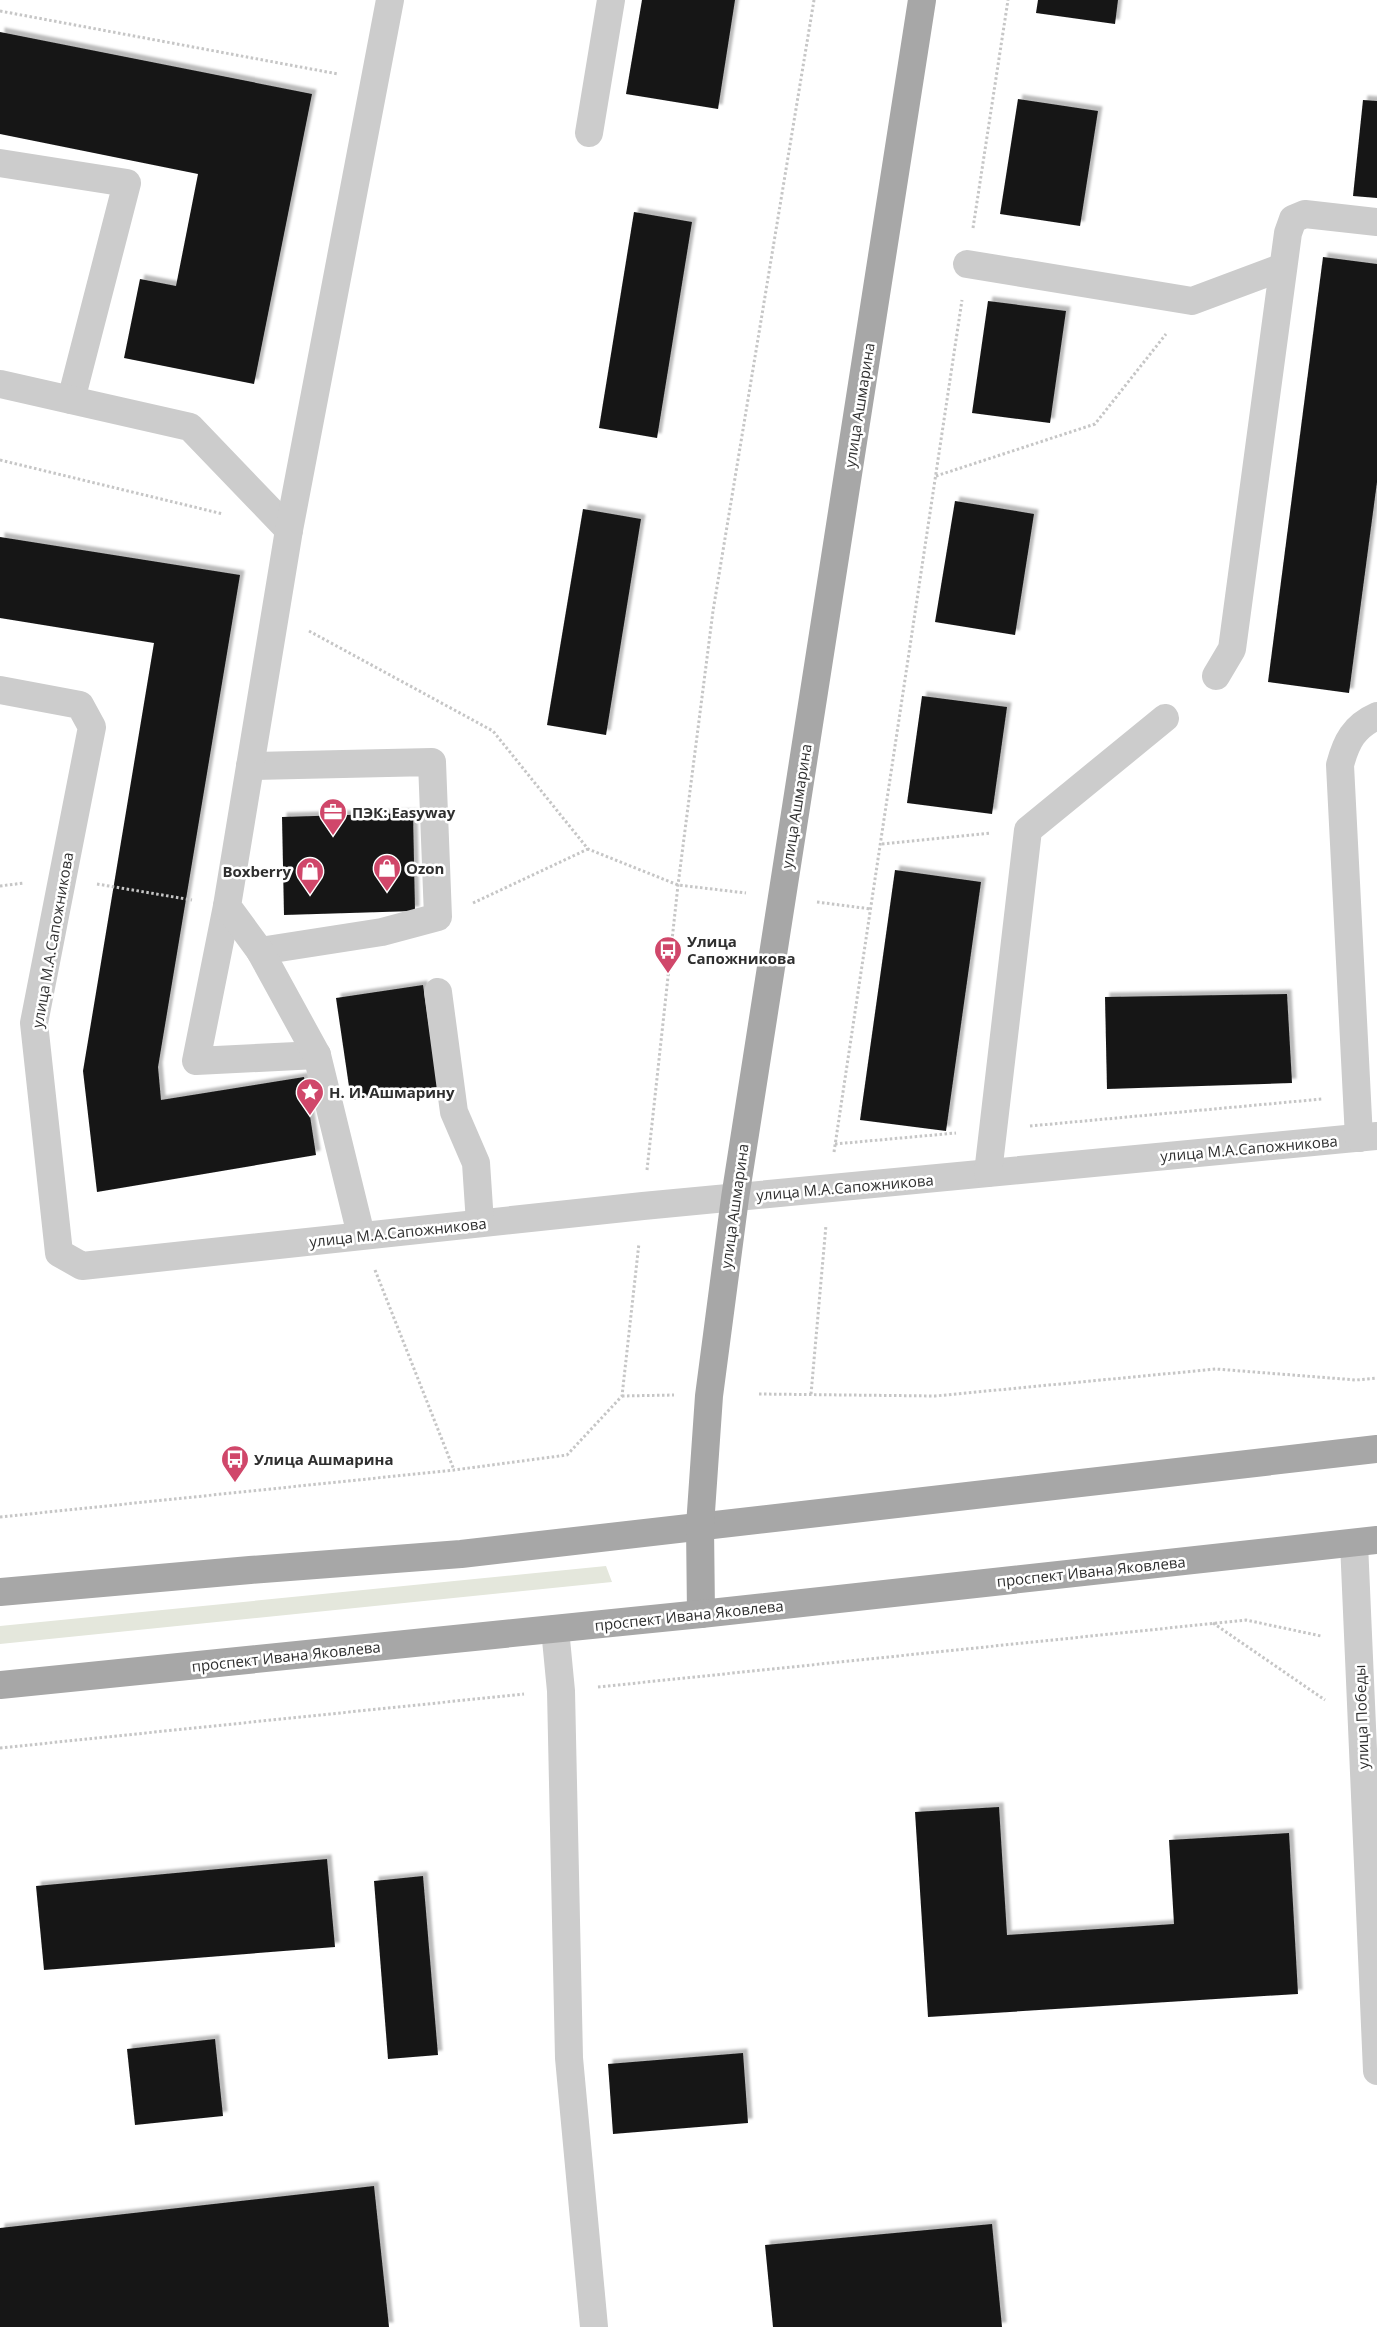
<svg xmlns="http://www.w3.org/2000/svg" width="1377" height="2327" font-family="'Open Sans',sans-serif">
<defs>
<filter id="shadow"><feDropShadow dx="4.5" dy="-4.5" stdDeviation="1" flood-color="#0004"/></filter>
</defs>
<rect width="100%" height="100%" fill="#fff"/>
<!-- green -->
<polygon fill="#e4e7dc" points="606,1566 612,1582 0,1644 0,1626"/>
<!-- building -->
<g fill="#161616" filter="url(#shadow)">
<polygon points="642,0 735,0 718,109 626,94"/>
<polygon points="1038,0 1118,0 1115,24 1036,13"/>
<polygon points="0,32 312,94 254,384 124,358 140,279 176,286 198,174 0,134"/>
<polygon points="1018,99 1098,111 1080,226 1000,214"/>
<polygon points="1363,100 1377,101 1377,198 1353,196"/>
<polygon points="634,212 692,222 657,438 599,428"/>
<polygon points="1323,257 1377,264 1377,482 1349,693 1268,682"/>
<polygon points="988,301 1066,311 1050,423 972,413"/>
<polygon points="955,501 1034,514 1015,635 935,622"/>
<polygon points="583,509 641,519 606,735 547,725"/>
<polygon points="0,537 240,575 158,1067 161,1100 304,1077 316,1155 97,1192 83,1071 154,643 0,618"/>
<polygon points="922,696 1007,707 992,814 907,803"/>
<polygon points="413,813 415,911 284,915 282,817"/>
<polygon points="895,870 981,882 946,1131 860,1120"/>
<polygon points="423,985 438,1087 351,1100 336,998"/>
<polygon points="1287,994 1292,1083 1107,1089 1105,997"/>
<polygon points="999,1807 1007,1935 1174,1924 1169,1840 1289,1833 1298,1994 928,2017 915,1812"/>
<polygon points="327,1859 335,1947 44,1970 36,1886"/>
<polygon points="423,1876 438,2055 388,2059 374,1881"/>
<polygon points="215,2039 223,2116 135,2125 127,2049"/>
<polygon points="743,2053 748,2123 613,2134 608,2064"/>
<polygon points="374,2186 389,2327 0,2327 0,2228"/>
<polygon points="992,2224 1002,2327 773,2327 765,2245"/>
</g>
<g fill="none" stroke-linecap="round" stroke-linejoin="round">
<!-- path -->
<g stroke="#c6c6c6" stroke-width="3" stroke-dasharray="2.5 2.5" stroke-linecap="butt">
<polyline points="0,11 338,74"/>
<polyline points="973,228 1008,0"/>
<polyline points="0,460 223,514"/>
<polyline points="936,476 1095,424 1166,334"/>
<polyline points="309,631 493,731 588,849 678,885 746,893"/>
<polyline points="882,844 991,833"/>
<polyline points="97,884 192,900"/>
<polyline points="0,886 24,883"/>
<polyline points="817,902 871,909"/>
<polyline points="473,903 588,849"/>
<polyline points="1030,1126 1322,1099"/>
<polyline points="835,1144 956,1133"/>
<polyline points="834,1152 962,300"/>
<polyline points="647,1170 678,885 713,611 814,0"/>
<polyline points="375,1270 454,1470"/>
<polyline points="759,1394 935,1396 1216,1369 1356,1380 1377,1378"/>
<polyline points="811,1394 826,1225"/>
<polyline points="622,1396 674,1395"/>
<polyline points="0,1517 454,1470 567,1455 622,1396 639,1243"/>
<polyline points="1213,1623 1325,1700"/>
<polyline points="598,1687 1246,1620 1321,1636"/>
<polyline points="0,1748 524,1694"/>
</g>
<!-- minor -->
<g stroke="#ccc" stroke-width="28">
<polyline points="589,133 611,0"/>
<polyline points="0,163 127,183 71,400"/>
<polyline points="967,264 1192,301 1283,267"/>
<polyline points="0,384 190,427 289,530"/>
<polyline points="1216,676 1232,649 1288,233 1293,219 1305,214 1377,222"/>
<polyline points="0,690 80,705 92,727 34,1023 59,1253 82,1266 643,1206 1377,1136"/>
<polyline points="250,766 432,762 438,917 382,932 260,951"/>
<polyline points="227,906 196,1061 317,1055"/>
<polyline points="438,992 454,1112 476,1163 480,1223"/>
<path d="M1359,1138L1340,765C1346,742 1354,726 1377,716"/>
<polyline points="988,1173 1028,830 1165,718"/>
<polyline points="361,1235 317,1055 260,951 227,906 289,530 390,0"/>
<polyline points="1354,1543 1377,2071"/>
<polyline points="555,1629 561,1691 569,2058 594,2327"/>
</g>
<!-- major -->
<g stroke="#a7a7a7" stroke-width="28">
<polyline points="0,1592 250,1570 461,1554 1377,1449"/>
<polyline points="701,1614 700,1526 709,1396 735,1198 922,0"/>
<polyline points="0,1685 701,1614 1377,1540"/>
</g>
</g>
<!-- icons -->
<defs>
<g id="office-pin" transform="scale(1.4375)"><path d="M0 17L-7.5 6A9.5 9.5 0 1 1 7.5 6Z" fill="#d0476a" stroke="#fff"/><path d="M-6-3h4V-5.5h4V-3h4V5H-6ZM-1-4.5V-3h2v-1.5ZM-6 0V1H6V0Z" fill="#fff"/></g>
<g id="shop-pin" transform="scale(1.4375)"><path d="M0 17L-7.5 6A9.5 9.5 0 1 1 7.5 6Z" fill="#d0476a" stroke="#fff"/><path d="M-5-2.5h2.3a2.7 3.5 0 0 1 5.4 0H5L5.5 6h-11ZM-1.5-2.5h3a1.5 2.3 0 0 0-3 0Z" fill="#fff"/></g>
<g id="bus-pin" transform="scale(1.4375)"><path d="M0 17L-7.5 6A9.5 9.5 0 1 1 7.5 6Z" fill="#d0476a" stroke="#fff"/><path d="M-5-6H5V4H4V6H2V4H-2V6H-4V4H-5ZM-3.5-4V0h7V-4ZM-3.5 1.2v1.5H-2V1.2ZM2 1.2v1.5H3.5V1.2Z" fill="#fff"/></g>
<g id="sight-pin" transform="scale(1.4375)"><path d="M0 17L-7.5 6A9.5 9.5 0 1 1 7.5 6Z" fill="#d0476a" stroke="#fff"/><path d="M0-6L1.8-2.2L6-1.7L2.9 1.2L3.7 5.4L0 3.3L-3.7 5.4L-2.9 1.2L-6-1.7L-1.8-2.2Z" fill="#fff"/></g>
</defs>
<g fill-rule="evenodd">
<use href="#office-pin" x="333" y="812"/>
<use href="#shop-pin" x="387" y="868"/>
<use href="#shop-pin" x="310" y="871"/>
<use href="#bus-pin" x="668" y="950"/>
<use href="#sight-pin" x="310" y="1092"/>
<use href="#bus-pin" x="235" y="1459"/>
</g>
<g text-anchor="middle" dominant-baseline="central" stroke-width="5" stroke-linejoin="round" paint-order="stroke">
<!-- street labels -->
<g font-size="15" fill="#2f2f2f" stroke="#fff">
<text transform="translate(859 405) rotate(-81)">улица Ашмарина</text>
<text transform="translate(796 806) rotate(-81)">улица Ашмарина</text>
<text transform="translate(52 940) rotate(-80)">улица М.А.Сапожникова</text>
<text transform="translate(1249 1148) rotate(-5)">улица М.А.Сапожникова</text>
<text transform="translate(845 1187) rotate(-5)">улица М.А.Сапожникова</text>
<text transform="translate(734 1206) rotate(-82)">улица Ашмарина</text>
<text transform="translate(398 1232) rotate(-6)">улица М.А.Сапожникова</text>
<text transform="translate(1091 1571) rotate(-6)">проспект Ивана Яковлева</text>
<text transform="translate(689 1615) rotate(-6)">проспект Ивана Яковлева</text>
<text transform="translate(286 1656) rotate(-6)">проспект Ивана Яковлева</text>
<text transform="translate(1361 1717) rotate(-92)">улица Победы</text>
</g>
<!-- poi labels -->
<g font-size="15" font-weight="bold" fill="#2f2f2f" stroke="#fff" text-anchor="start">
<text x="352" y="812">ПЭК: Easyway</text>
<text x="406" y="868">Ozon</text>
<text x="291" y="871" text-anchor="end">Boxberry</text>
<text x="687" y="941">Улица<tspan x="687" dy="17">Сапожникова</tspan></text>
<text x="329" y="1092">Н. И. Ашмарину</text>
<text x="254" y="1459">Улица Ашмарина</text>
</g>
</g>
</svg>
